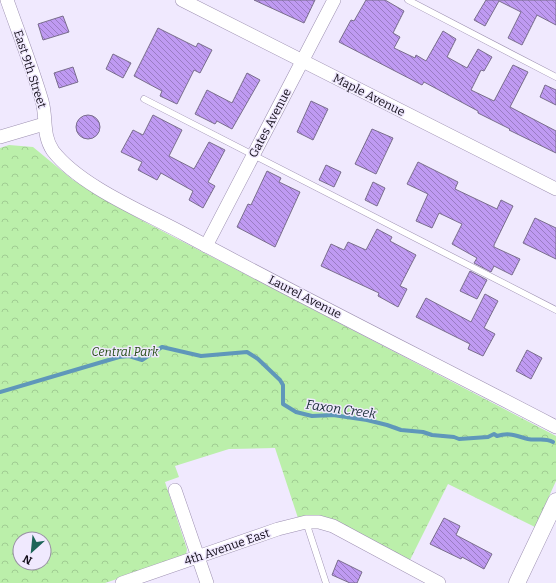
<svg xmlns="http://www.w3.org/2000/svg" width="556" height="583" font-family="Bitter,serif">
<defs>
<pattern id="park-crowns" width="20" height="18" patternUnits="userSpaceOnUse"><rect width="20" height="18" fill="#bbefaa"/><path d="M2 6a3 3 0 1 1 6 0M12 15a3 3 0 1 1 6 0" fill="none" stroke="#a0cc92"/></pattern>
<pattern id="building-back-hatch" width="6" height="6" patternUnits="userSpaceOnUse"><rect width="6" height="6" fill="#bf9af2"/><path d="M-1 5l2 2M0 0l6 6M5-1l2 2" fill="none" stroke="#9a7cc3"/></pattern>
</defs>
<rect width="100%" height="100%" fill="#f0e9fe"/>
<!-- park -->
<path fill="url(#park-crowns)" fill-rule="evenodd" d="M9,145L33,147L73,180L141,220L556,436V481L535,527L448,484L409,562L298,518L275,448L229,449L175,466L179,477L165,482L187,549L186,555L183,557L105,583H0V148ZM20,539H44V563H20Z"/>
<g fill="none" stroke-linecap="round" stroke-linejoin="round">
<!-- stream -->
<path stroke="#5f97ba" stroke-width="4" d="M0,392L119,357L129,356L142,360L162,347L201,356L247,352L258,359L280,380L283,385V404L296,412L312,416L333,415L367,420L387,425L401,430L423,432L432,435L454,437L459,439L488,437L494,434L497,436C510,432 516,436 528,439C537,441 544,437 553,442"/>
</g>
<!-- building -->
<g fill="url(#building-back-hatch)" stroke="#796d8c">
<polygon points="254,0 315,0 304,23"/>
<polygon points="366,0 385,0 404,11 393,33 400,37 394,48 415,58 416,55 426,61 443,31 456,39 447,57 467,68 478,49 492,57 484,71 481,70 471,90 494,101 513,65 528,72 510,107 556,131 556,153 509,130 510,129 478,113 478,111 424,82 422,85 339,42 351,20 354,21"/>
<polygon points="486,0 556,0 556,25 537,15 522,45 508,38 521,12 499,1 485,26 474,20"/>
<polygon points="63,16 69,32 43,40 38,24"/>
<polygon points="158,28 196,47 198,43 212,50 200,73 194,70 177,104 160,96 162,91 134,76"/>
<polygon points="113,54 131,63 123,78 106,69"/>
<polygon points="73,67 78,82 59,88 54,73"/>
<polygon points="247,73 260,80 232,129 217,121 215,124 195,114 207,90 232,103"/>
<polygon points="545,85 556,90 556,105 540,97"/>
<polygon points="311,101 328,109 313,140 297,132"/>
<polygon points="153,115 182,130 169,156 194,169 209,142 225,150 208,182 215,186 203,208 189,200 193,191 161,173 157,180 138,170 142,162 121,152 133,130 143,135"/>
<circle cx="88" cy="127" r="12"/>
<polygon points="372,129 393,138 376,174 355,164"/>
<polygon points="418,162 458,182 455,189 497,209 501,200 513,206 494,245 494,247 520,259 512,275 494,266 491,272 474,263 477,258 452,244 462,224 439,213 432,228 416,221 428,194 407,184"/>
<polygon points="326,165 341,172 334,187 319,180"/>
<polygon points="267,171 281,178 279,182 300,192 275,247 237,227 248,204 251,205"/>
<polygon points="373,182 385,188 377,206 365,200"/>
<polygon points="535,218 556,228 556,259 523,243"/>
<polygon points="377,229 392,237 390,241 416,255 400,286 407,289 398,307 378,296 379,293 321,266 331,244 344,250 348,242 366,250"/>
<polygon points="470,271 487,280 477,299 460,291"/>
<polygon points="485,294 498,301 484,328 495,334 483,356 468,349 470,344 416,317 426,298 471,322"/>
<polygon points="527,350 542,358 531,379 516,371"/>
<polygon points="444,518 460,526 456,535 492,554 484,569 462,557 461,559 430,544"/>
<polygon points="338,560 362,572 357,583 350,583 332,575"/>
</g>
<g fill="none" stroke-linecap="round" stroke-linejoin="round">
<!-- service casing -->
<g stroke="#9d90b1" stroke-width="7">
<g id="service">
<polyline points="408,0 556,77"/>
<polyline points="144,99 556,310"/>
<polyline points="306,522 326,583"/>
</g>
</g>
<!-- minor casing -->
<g stroke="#9d90b1" stroke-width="14">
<g id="minor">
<path d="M7,0C19,34 32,67 42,101C47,118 42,135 53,151C81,187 146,213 186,235C309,301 433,363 556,427"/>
<polyline points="182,0 556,189"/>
<polyline points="0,137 44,124"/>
<polyline points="206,246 334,0"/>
<polyline points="175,490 207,583"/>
<polyline points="122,583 278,529 306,522 319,522 333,526 439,583"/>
</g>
</g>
<!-- tertiary casing -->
<g stroke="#9d90b1" stroke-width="17">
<polyline id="tertiary" points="517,583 556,501"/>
</g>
<!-- service -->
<use href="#service" stroke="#fff" stroke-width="6"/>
<!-- minor -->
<use href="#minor" stroke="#fff" stroke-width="13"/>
<!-- tertiary -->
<use href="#tertiary" stroke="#fff" stroke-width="16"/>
</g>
<g text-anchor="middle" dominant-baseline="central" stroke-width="3" stroke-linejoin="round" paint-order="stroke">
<!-- street labels -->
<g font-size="12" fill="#130e1a" stroke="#f0e9fe">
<text transform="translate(30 69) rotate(72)">East 9th Street</text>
<text transform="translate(369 95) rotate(27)">Maple Avenue</text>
<text transform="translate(270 123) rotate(-62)">Gates Avenue</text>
<text transform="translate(305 297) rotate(27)">Laurel Avenue</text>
<text transform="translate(227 547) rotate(-19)">4th Avenue East</text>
</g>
<!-- park labels -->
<g font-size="12" font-style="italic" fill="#254c15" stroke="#f0e9fe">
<text x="125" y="352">Central Park</text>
</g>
<!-- water labels -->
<g font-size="13" font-style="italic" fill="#192c36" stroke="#f0e9fe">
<text transform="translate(341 409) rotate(8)">Faxon Creek</text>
</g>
</g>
<!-- north arrow -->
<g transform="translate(32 551) rotate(207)"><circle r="19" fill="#f0e9fe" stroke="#9891a3"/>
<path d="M0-3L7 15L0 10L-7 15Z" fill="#1d6458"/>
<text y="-6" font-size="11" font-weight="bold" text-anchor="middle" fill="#130e1a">N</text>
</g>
</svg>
